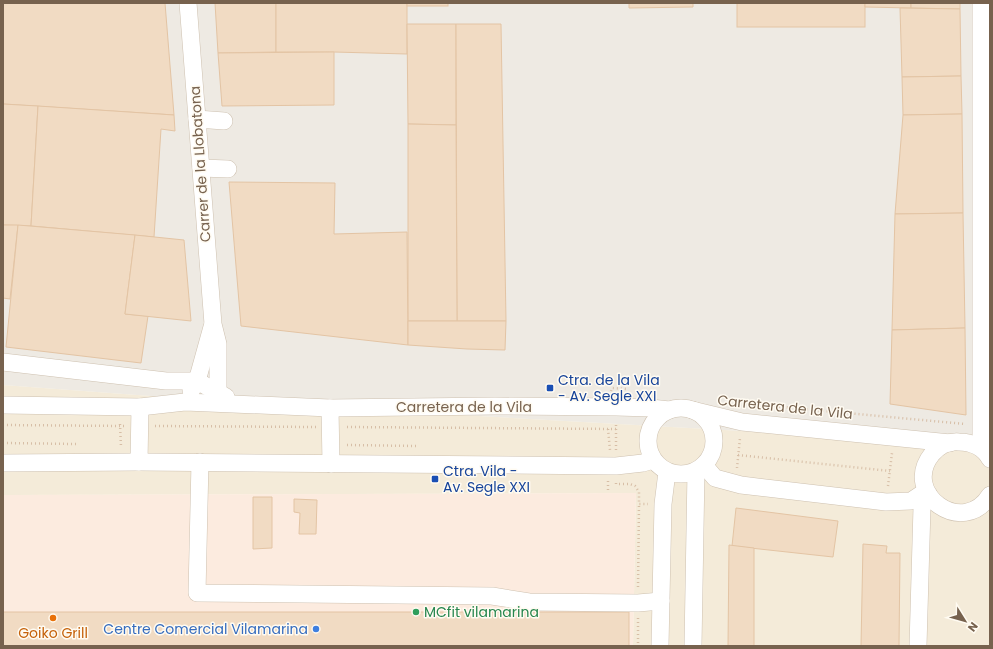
<svg xmlns="http://www.w3.org/2000/svg" width="993" height="649" font-family="Poppins,sans-serif">
<rect width="100%" height="100%" fill="#fcf8eb"/>
<!-- residential -->
<polygon fill="#f4ebd9" points="3,385 231,402 990,445 990,646 633,646 636,493 3,495"/>
<!-- commercial -->
<polygon fill="#fcebdf" points="636,493 633,646 3,646 3,495"/>
<!-- industrial -->
<polygon fill="#eeeae3" points="3,3 990,3 990,445 231,402 3,385"/>
<!-- building -->
<g fill="#f1dbc3" stroke="#e3c4a4">
<polygon points="3,3 165,3 174,115 3,104"/>
<polygon points="215,3 276,3 276,52 218,53"/>
<polygon points="276,3 407,3 407,54 334,52 276,52"/>
<rect x="407" y="3" width="41" height="3"/>
<polygon points="629,3 693,3 693,7 629,8"/>
<rect x="737" y="3" width="128" height="24"/>
<polygon points="865,3 911,3 911,8 865,7"/>
<polygon points="911,3 960,3 960,9 911,8"/>
<polygon points="900,8 960,9 961,76 902,77"/>
<polygon points="407,24 456,24 456,125 408,124"/>
<polygon points="456,24 501,24 506,321 457,321"/>
<polygon points="334,52 334,105 222,106 218,53"/>
<polygon points="961,76 962,114 903,115 902,77"/>
<polygon points="3,104 38,106 31,226 3,225"/>
<polygon points="38,106 174,115 175,131 161,129 154,237 31,226"/>
<polygon points="962,114 963,213 895,214 903,115"/>
<polygon points="408,124 456,125 457,321 408,321"/>
<polygon points="229,182 335,183 334,234 407,232 408,345 241,326"/>
<polygon points="963,213 965,328 892,330 895,214"/>
<polygon points="3,225 18,225 10,299 3,298"/>
<polygon points="18,225 135,235 125,314 148,316 141,363 6,347"/>
<polygon points="135,235 184,240 191,321 125,314"/>
<polygon points="408,321 506,321 505,350 467,349 408,345"/>
<polygon points="965,328 966,415 890,404 892,330"/>
<polygon points="253,497 272,497 272,548 253,549"/>
<polygon points="294,499 317,500 316,534 299,534 300,513 294,512"/>
<polygon points="736,508 838,521 833,557 732,546"/>
<polygon points="863,544 887,546 886,553 900,553 899,646 861,646"/>
<polygon points="729,545 754,548 754,646 728,646"/>
<rect x="3" y="612" width="626" height="34"/>
</g>
<g fill="none" stroke-linecap="round" stroke-linejoin="round">
<!-- minor casing -->
<g stroke="#cec1b0" stroke-width="18">
<g id="minor">
<polyline points="188,3 213,324 218,344 218,393"/>
<polyline points="197,119 224,121"/>
<polyline points="201,168 228,169"/>
<polyline points="3,362 166,381 197,381 226,397"/>
<polyline points="191,391 197,381 212,327"/>
<polyline points="3,405 140,407 185,402 330,408 495,406 616,407 651,408 669,410"/>
<polyline points="330,408 331,464"/>
<circle cx="681" cy="441" r="33"/>
<polyline points="692,410 742,422 950,443"/>
<polyline points="981,448 981,3"/>
<path d="M990,459C984,448 972,442 959,442C949,441 939,446 932,454C900,494 964,538 990,495"/>
<polyline points="139,462 140,407"/>
<polyline points="200,462 197,593 492,596 529,602 638,603 661,601"/>
<polyline points="3,463 139,462 616,466 643,463 653,460"/>
<polyline points="704,465 715,478 741,485 886,502 911,501 926,491"/>
<polyline points="660,646 663,504 667,472"/>
<polyline points="693,646 696,471"/>
<polyline points="918,646 922,507 929,495"/>
</g>
</g>
<!-- path -->
<g stroke="#d7bea6" stroke-width="2.5" stroke-dasharray="1 3" stroke-linecap="butt">
<polyline points="611,391 612,388 627,389"/>
<polyline points="739,403 965,424"/>
<polyline points="120,424 121,447"/>
<polyline points="3,425 124,426"/>
<polyline points="155,426 316,427"/>
<polyline points="347,427 616,429"/>
<polyline points="608,429 610,450"/>
<polyline points="3,443 76,444"/>
<polyline points="347,445 416,446"/>
<polyline points="616,450 616,423"/>
<polyline points="738,455 890,471"/>
<polyline points="737,468 740,438"/>
<polyline points="608,481 608,491"/>
<polyline points="616,483 616,484 630,484 635,486 639,492 639,504 648,504"/>
<polyline points="888,486 892,453"/>
<polyline points="638,587 639,504"/>
<polyline points="638,618 638,646"/>
</g>
<!-- minor -->
<use href="#minor" stroke="#fff" stroke-width="17"/>
</g>
<!-- markers -->
<g fill="#1a4fb4" stroke="#fffbf2" stroke-width="1.5">
<rect x="546" y="384" width="8" height="8" rx="2"/>
<rect x="431" y="475" width="8" height="8" rx="2"/>
</g>
<circle fill="#2e9e5b" stroke="#fffbf2" stroke-width="1.5" cx="416" cy="612" r="4"/>
<circle fill="#e8710a" stroke="#fffbf2" stroke-width="1.5" cx="53" cy="618" r="4"/>
<circle fill="#3f7fe0" stroke="#fffbf2" stroke-width="1.5" cx="316" cy="629" r="4"/>
<g text-anchor="middle" dominant-baseline="central" stroke-width="3" stroke-linejoin="round" paint-order="stroke">
<!-- street labels -->
<g font-size="14" fill="#77624e" stroke="#fffbf2">
<text transform="translate(200 164) rotate(-94)">Carrer de la Llobatona</text>
<text x="464" y="407">Carretera de la Vila</text>
<text transform="translate(785 407) rotate(6)">Carretera de la Vila</text>
</g>
<!-- transit labels -->
<g font-size="14" fill="#164399" stroke="#fffbf2" text-anchor="start">
<text x="558" y="380">Ctra. de la Vila<tspan x="558" dy="16">- Av. Segle XXI</tspan></text>
<text x="443" y="471">Ctra. Vila -<tspan x="443" dy="16">Av. Segle XXI</tspan></text>
</g>
<!-- leisure labels -->
<g font-size="14" fill="#27864d" stroke="#fffbf2" text-anchor="start">
<text x="424" y="612">MCfit vilamarina</text>
</g>
<!-- shop labels -->
<g font-size="14" fill="#366cbe" stroke="#fffbf2" text-anchor="end">
<text x="308" y="629">Centre Comercial Vilamarina</text>
</g>
<!-- food labels -->
<g font-size="14" fill="#c56008" stroke="#fffbf2">
<text x="53" y="633">Goiko Grill</text>
</g>
</g>
<!-- border -->
<rect width="993" height="649" fill="none" stroke="#77624e" stroke-width="8"/>
<!-- north arrow -->
<g transform="translate(965 621) rotate(127)" stroke="#fffbf2" stroke-width="3" paint-order="stroke">
<path d="M0-3L7 15L0 10L-7 15Z" fill="#77624e"/>
<text y="-6" font-size="11" font-weight="bold" text-anchor="middle" fill="#77624e">N</text>
</g>
</svg>
